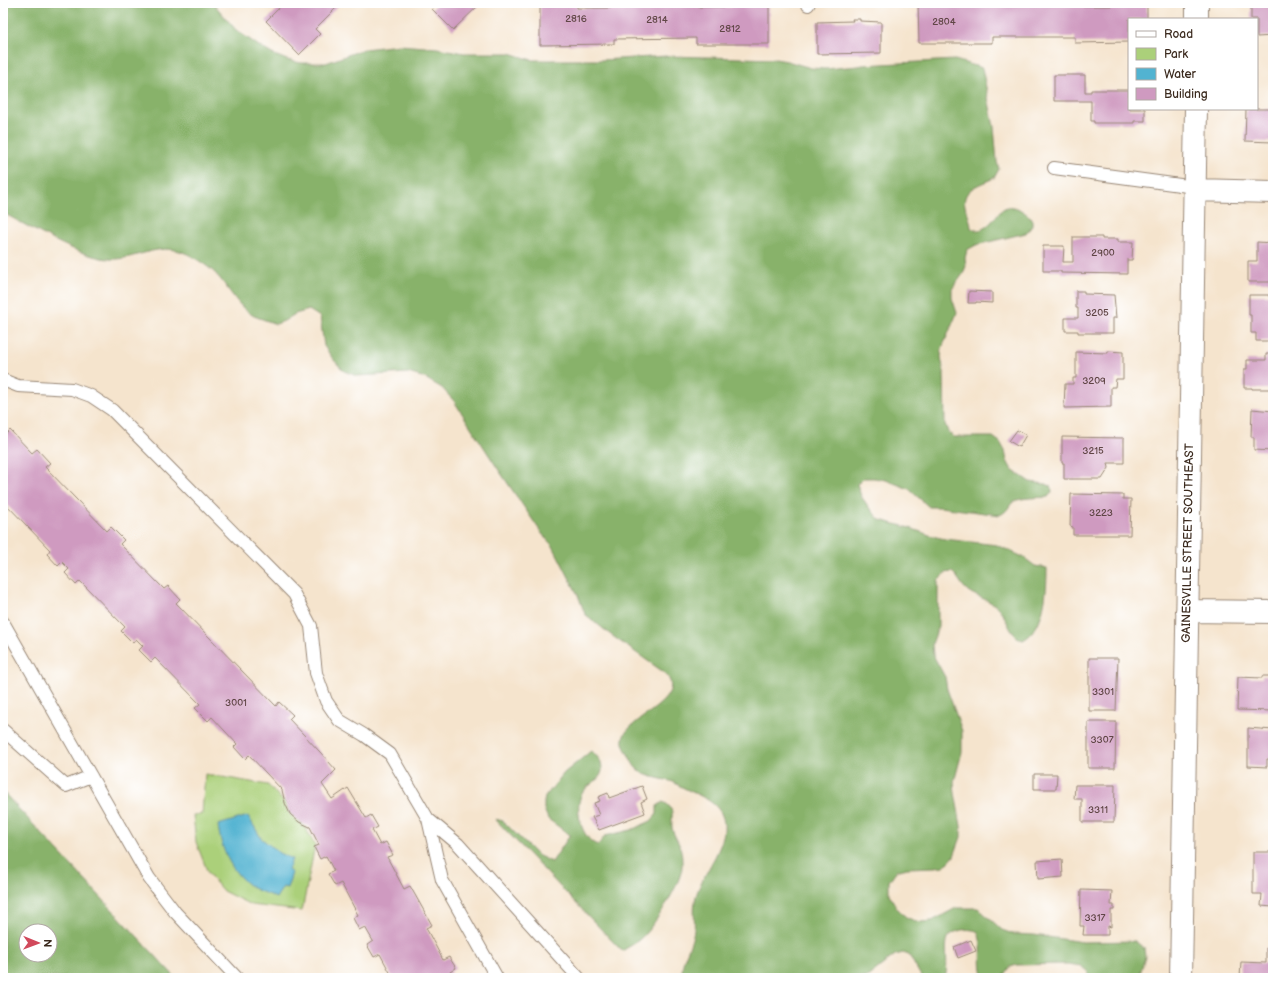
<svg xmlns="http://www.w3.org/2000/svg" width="1276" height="981" font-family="'Balsamiq Sans',sans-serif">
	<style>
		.green { fill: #abd07a; stroke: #737d4c }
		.forest { fill: #88b26a; stroke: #626e44; fill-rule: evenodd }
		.water { fill: #52b3d1; stroke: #466e78 }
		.building { fill: #cf9ac0 }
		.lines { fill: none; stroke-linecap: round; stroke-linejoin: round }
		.lane-casing { stroke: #988776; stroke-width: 14 }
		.street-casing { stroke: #988776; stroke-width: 24 }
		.lane { stroke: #fff; stroke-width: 12 }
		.street { stroke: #fff; stroke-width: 22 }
		.labels { text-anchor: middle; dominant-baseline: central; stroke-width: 3; stroke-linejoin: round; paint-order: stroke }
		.number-label { font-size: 10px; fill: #604646 }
		.street-label { font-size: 12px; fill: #3b2a1e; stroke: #fff }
	</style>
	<rect width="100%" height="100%" fill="#fff"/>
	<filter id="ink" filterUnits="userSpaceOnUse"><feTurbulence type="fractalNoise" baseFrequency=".025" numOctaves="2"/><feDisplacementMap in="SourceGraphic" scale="8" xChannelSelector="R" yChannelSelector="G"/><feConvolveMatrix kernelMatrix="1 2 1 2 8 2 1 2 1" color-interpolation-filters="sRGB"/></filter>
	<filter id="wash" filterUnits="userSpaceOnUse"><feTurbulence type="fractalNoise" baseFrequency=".012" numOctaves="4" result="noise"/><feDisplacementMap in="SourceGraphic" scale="16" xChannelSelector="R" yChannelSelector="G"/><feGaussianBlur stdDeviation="0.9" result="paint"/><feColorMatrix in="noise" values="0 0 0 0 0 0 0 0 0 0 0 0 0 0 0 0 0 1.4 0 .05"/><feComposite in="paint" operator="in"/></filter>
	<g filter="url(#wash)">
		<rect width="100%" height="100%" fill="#f5e4cd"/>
		<path class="green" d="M205,774L268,785L291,809L306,829L315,845L302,911L251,905L223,891L208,873L196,842L193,815L202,814Z"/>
		<path class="forest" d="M3,3H213L236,30L259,46L272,54L287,60L301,63H326L364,49L400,45L437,48L464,53H510L532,60H601L667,56L707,57L775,59L787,61L811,68L825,69L858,66L863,65L955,60L982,68L994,127L997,162L999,169L994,178C982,184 961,188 965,206C967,214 971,220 971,228L975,230C978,230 982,230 984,228C995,223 999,204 1013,207C1020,208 1026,214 1032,218V226L1026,233L976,245L967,250L965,258L966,266L963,274L952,289V298L957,313L942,348L941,357L944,372L945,424L948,432L954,437H993L1000,442L1005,451L1007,461L1012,470L1030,482L1045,484L1051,486L1052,492L1048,497C1039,498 1020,497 1013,502C1008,507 1008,511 1000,515L940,507H929L909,489L886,480L874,478H863L857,484L861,496L870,509L880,520L910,528L932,536L945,539L997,545L1023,557L1035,566L1047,568C1047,590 1045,629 1023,640C1010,636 1008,620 1000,610C992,600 978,598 968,591C961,586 959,577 952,572L945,573L938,581V627L932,644L933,655L945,677L947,689L962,731V752L954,782L955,793L961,826V837L954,856L949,862L943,866L935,867L907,868L896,871L889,881V894L896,907L906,917L915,921L922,922L932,921L956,908H978L1002,930L1013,934L1034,935L1083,942L1135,941L1144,948L1145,957L1139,977L1137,978H1088V972L1081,966L1068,964L1017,965L1010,967L1003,978H984C978,963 985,945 977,931C970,929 965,929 958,931C955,932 950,934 948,938C944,946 949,966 945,978H922L909,955L903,953L895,955L866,978H683C679,962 690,950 693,935C696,924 693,912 695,901C699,874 735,841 721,813C713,799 697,795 684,788C679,786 675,782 670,781C659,778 645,777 637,769C633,765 631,760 629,756C626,750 622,745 623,739C626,719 684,702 668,677C667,675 664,673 662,671L611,635L585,614L578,595L553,546L543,535L498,469L454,401L442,388L425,378L408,373L357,376L344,371L333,359L324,346L320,317L309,310L295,314L284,321L276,324C269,321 261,319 254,316C237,307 228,286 215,273C209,267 193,256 185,253C158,241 136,261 108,259C77,256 32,228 3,213Z
			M591,751C597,755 603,763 602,771C600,781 588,784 583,792C573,806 581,840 598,845L605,836L631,830L651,821L657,814V806L663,802C676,808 671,816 672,828C674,837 680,843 681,851C682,855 682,861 682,866C682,883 653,928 640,939C635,944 628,947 622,951L495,819L503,821L537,855L552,862L570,835L548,819L544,809V802L545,797L564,773Z
			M3,792L176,978H3ZM26,931H50V955H26Z"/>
		<path class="water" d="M248,816L261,838L279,853L292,859L288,870L292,873L287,888L283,887L276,898C269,894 260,892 253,888C232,874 221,850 218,825Z"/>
		<g id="blocks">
			<path class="building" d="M284,3H289L291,5L293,3H341L315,29L320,34L299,55L266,21Z
				M438,3H481L453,30L432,9Z
				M540,3H577V8H611L610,3H699L698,7H732V3H769V44H696V38L614,39V44L540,45Z
				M918,3H955V6H990V3H1077V6H1111V3H1147V19H1129V42L1075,43V37H992V43H919Z
				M1251,3H1273V36L1257,37V19H1251Z
				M852,19H860V21L881,22V53L817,54V22L853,21Z
				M1054,75H1085V92H1091V90H1129V109H1145V121H1134V123H1094V121H1091V101H1054Z
				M1246,109H1273V142L1245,141Z
				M1073,237H1102V239H1118V242H1133L1132,260H1127V274L1061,273V271H1043V246H1064L1063,262H1073Z
				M1257,242L1273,243V282H1248V261H1257Z
				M969,291L992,292V303L976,302V303H968Z
				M1076,291H1084V294L1114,295L1116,318H1113V333H1078V331H1065V318H1078V308H1076Z
				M1249,295H1269V297H1273V341H1256V333H1251V315H1249Z
				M1108,351L1123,352V379H1116L1115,387H1111V407L1064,408L1065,384H1073V378H1076V352L1108,353Z
				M1266,354H1273V389H1252V388H1244V369H1247V360H1266Z
				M1252,409L1273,411V451L1254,450V437H1251Z
				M10,430L32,453L37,449L50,463L45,467L107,531L111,527L124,540L120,544L164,589L168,586L180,599L176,603L276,706L279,702L293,715L289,719L320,752L336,770L322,784L332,799L348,788L366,818L371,815L378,827L372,830L380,845L386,842L393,855L387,857L404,889L410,886L432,925L426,928L443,960L449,957L456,968L450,972L453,978H393L380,954L374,957L367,945L373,941L365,927L359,930L353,918L358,915L341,883L335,886L328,874L334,871L326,856L320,859L314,847L319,845L310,827L299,822L290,814L285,803L282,790L249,755L245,759L234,747L237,744L212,717L208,721L195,708L200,704L155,658L151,662L139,650L143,646L136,639L133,643L121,631L125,627L80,581L76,585L65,573L69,569L62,562L58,566L47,554L50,550L6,504L3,506V437Z
				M1017,430L1026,435L1019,447L1009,441Z
				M1062,437L1124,438V463H1108L1109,468L1102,479H1064V463H1062Z
				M1071,494L1123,495V499H1131L1130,535H1073V527L1070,526Z
				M1089,658H1118L1116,711H1089Z
				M1262,676H1273V711L1237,710L1238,677L1262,678Z
				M1088,722H1116L1115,768H1088Z
				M1248,728L1273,730V759H1267V767L1248,766Z
				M1034,774H1057L1056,789H1034Z
				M1075,785H1115L1114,822H1082V799H1074Z
				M642,786L647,799L641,802L645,813L599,830L592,817L599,815L594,803L600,801L598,797L608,793L609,798Z
				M1253,852H1273V907L1261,906L1262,894H1253Z
				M1062,859L1063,877L1038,879L1037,861Z
				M1081,890L1112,891L1111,905H1114V910H1111V927L1108,926V935H1083L1084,926H1080Z
				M971,940L976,951L958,958L954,947Z
				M1266,948L1273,949V978H1240L1241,962L1266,963Z"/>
		</g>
	</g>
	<g filter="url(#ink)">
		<use href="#blocks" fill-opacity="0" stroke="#988776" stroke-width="1"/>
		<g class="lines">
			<defs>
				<path id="lane" d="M808,5L809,3
					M1054,168L1195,187
					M3,380L18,386L72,389L91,396L112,410L294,594L311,626L316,673L326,701L339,720L364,735L390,754L428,819L458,844L579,978
					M3,622L149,878L175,912L237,978
					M3,730L66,786L91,776
					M428,819L442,880L497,978"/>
				<path id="street" d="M1197,19V3
					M1195,190L1273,192
					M1187,611L1273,612
					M1181,978L1196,109"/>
			</defs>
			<use href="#lane" class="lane-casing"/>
			<use href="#street" class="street-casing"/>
			<use href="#lane" class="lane"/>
			<use href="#street" class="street"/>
		</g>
	</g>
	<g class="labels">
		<g class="number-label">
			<text x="576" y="19">2816</text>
			<text x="657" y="20">2814</text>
			<text x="944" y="22">2804</text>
			<text x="730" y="29">2812</text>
			<text x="1103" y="253">2900</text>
			<text x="1097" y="313">3205</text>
			<text x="1094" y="381">3209</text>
			<text x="1093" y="451">3215</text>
			<text x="1101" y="513">3223</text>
			<text x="1103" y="692">3301</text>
			<text x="236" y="703">3001</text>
			<text x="1102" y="740">3307</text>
			<text x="1098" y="810">3311</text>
			<text x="1095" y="918">3317</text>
		</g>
		<g class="street-label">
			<text transform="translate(1188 543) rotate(-89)">GAINESVILLE STREET SOUTHEAST</text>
		</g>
	</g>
	<rect width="1276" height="981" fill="none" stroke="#fff" stroke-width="16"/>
	<rect x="1128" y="18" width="130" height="92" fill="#ffffff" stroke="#b1aaa5"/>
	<rect x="1136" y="31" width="20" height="6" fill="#ffffff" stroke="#b1aaa5"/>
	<text x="1164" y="38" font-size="12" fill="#3b2a1e">Road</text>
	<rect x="1136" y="48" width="20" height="12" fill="#abd07a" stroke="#b1aaa5"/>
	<text x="1164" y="58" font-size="12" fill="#3b2a1e">Park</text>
	<rect x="1136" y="68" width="20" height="12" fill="#52b3d1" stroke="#b1aaa5"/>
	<text x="1164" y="78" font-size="12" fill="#3b2a1e">Water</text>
	<rect x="1136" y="88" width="20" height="12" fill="#cf9ac0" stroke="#b1aaa5"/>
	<text x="1164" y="98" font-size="12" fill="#3b2a1e">Building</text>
	<g transform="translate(38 943) rotate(91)"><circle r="19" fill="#ffffff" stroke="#b1aaa5"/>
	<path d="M0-3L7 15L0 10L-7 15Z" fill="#d1495b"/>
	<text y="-6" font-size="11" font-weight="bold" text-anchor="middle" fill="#3b2a1e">N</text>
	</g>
</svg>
